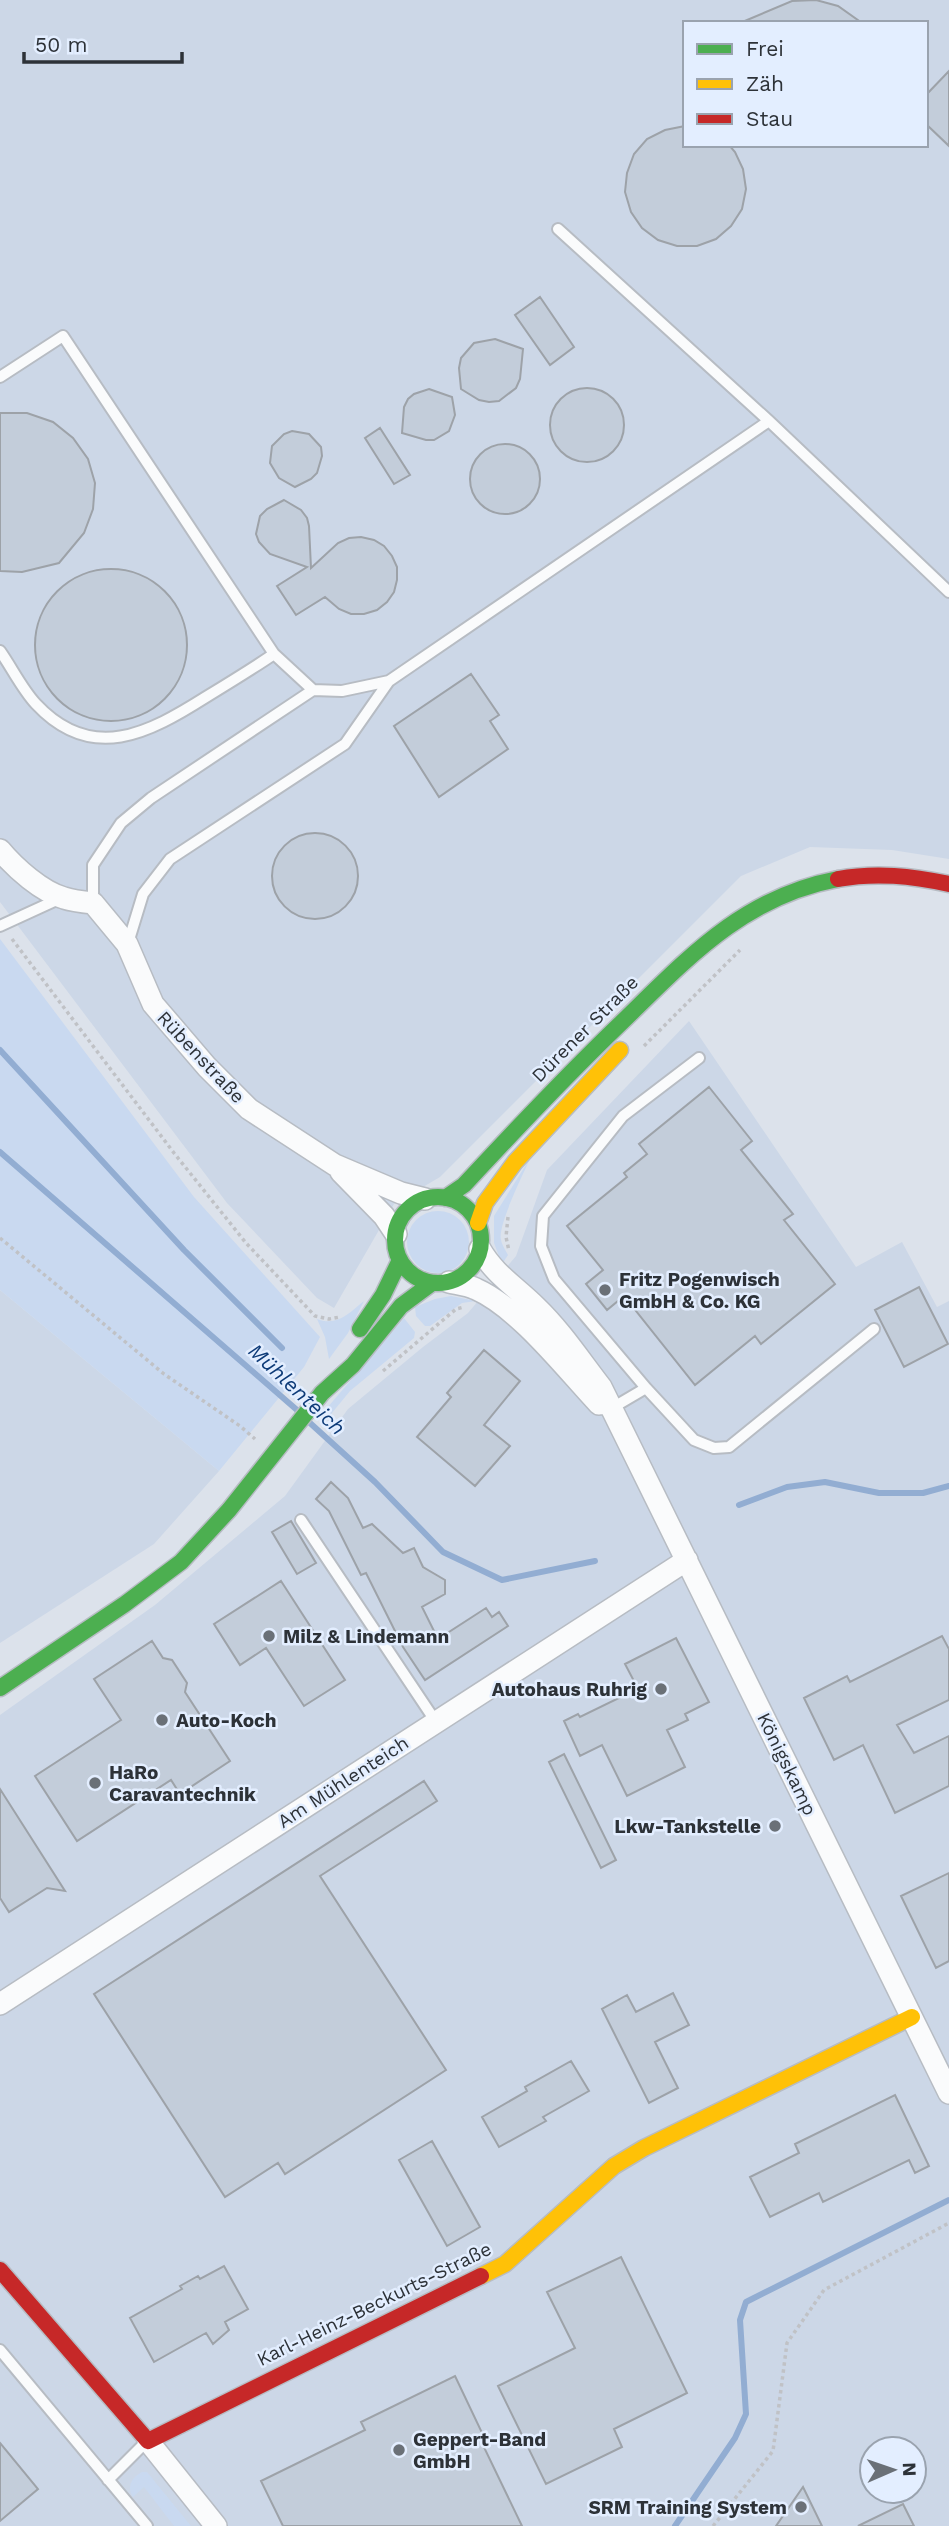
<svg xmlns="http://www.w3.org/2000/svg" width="949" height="2526" font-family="'Work Sans',sans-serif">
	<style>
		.built { fill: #ccd7e7; fill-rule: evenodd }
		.green { fill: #c9d9f0 }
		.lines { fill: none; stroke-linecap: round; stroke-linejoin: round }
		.stream { stroke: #92add2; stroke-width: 6 }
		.building { fill: #c3cdda; stroke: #9da2a8; stroke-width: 2 }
		.lane-casing { stroke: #b7bcc3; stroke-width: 14 }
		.street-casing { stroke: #b7bcc3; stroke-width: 24 }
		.fast-casing { stroke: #b7bcc3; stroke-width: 19 }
		.slow-casing { stroke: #b7bcc3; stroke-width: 19 }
		.jam-casing { stroke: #b7bcc3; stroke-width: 19 }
		.path { stroke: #c0c2c6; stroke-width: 3.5; stroke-dasharray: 3.5 3.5; stroke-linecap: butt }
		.lane { stroke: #fafbfc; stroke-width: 10 }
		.street { stroke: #fafbfc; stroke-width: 21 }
		.fast { stroke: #4caf50; stroke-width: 16 }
		.slow { stroke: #ffc107; stroke-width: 16 }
		.jam { stroke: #c62828; stroke-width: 16 }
		.poi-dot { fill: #6a7077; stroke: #e3eeff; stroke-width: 2.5 }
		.labels { text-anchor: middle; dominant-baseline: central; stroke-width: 5; stroke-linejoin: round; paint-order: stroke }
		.street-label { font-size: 19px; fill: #2d3238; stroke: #e3eeff }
		.poi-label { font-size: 19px; font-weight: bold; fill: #2d3238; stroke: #e3eeff; text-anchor: start }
		.water-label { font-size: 21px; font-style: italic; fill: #0e3b78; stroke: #e3eeff }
	</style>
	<rect width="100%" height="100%" fill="#dce2eb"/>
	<path class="built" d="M0,0H949V859L892,850L810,847L741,876L440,1177L394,1204L334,1308L317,1298L227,1203L0,902ZM685,23H926V145H685Z
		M689,1021L856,1267L902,1242L937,1307L949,1301V2526H0V1715L155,1605L285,1496L348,1409L423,1347L468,1313L516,1256L547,1170ZM872,2449H914V2491H872Z
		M0,1290L219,1471L154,1544L0,1643Z"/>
	<path class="green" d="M0,939L194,1197L320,1337L304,1367L219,1471L0,1290Z
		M532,1155C525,1170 497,1226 501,1240C502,1245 506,1251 508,1255L502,1264L494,1243V1216Z
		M407 1242a31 31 0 1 1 62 0a31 31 0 1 1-62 0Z
		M451,1296L476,1301L462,1303L430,1326H425L416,1316L415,1307L435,1299Z
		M364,1301L348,1333L329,1359L325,1337L317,1319C337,1327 349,1313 364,1301Z
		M404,1318L415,1332L414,1338L350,1391L327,1419L321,1415Z
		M142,2472H147L191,2526H174L144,2487L133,2497C126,2487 132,2477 142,2472Z"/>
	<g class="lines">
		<path class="stream" d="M0,1050L184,1250L282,1348
			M0,1152L297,1410
			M310,1423L375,1482L443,1552L502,1580L595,1561
			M739,1505L787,1487L825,1482L879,1493H923L949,1486
			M675,2526L735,2438L746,2414L740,2320L746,2302L949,2200"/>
	</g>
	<path class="building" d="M816,0L838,6L862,23H740L792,1Z
		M949,71V146L926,124V95Z
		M685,126V145H729L735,152L743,169L746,189L742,209L731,226L716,239L697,246H677L658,240L642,228L631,212L625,192L627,173L634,154L647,139L665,130Z
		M540,297L574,347L550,365L515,315Z
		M495,339L523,349L520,379L516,388L499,401L489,402L479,400L461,389L459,368L461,358L474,343Z
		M550 425a37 37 0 1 1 74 0a37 37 0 1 1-74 0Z
		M429,389L452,397L455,415L449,431L434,440H426L402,433L404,407L408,399L414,394Z
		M0,413H27L53,422L73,438L88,459L95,483L93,509L84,533L59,563L22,572L0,571Z
		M380,428L410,475L394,484L365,438Z
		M292,431L309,434L321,447L322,456L317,473L311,479L295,487L279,478L270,463L272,446L284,434Z
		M470 479a35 35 0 1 1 70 0a35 35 0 1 1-70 0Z
		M284,500L301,510L307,518L309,526L311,568L338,543L349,538L361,537L374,540L384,546L392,556L397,567V580L394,592L387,602L377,610L364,614H351L339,609L325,597L296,615L277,586L307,567L270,554L259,542L256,534L260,516L267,509Z
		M35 645a76 76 0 1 1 152 0a76 76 0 1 1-152 0Z
		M471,674L499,715L490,721L508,749L439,797L394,726Z
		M272 876a43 43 0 1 1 86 0a43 43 0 1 1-86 0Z
		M709,1087L752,1141L741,1150L793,1214L784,1220L835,1284L761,1344L755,1336L695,1385L624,1296L607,1310L586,1284L603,1270L567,1226L627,1177L624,1173L647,1154L639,1144Z
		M919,1287L948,1344L904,1367L875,1310Z
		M484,1350L520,1381L484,1425L510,1446L475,1486L417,1437L451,1397L447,1393Z
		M331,1482L348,1498L363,1528L372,1524L403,1553L414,1548L423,1567L445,1580V1594L422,1607L438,1639L486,1608L492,1617L499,1612L508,1626L425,1680L403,1647L366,1573L361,1575L329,1511L316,1499Z
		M291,1521L316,1563L297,1574L272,1532Z
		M281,1581L345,1680L304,1706L266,1648L240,1665L214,1624Z
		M942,1636L949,1649V1700L897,1725L914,1753L949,1736V1786L895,1813L863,1745L834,1760L804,1698L847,1676L850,1682Z
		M676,1638L709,1702L685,1714L688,1720L667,1730L685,1767L627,1796L602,1745L580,1756L564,1721L578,1714L580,1717L623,1696L620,1690L635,1683L625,1664Z
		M152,1641L163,1658L172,1660L187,1683L185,1692L230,1761L180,1794L171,1780L77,1841L35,1776L121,1720L94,1679Z
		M564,1754L616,1860L601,1868L549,1762Z
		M424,1781L437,1801L320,1876L446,2070L285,2174L278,2163L225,2197L94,1994Z
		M0,1789L65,1891L47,1888L9,1912L0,1898Z
		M949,1873V1961L936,1968L901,1896Z
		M673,1993L689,2025L655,2042L678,2088L649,2103L602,2009L627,1995L636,2012Z
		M571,2061L589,2091L543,2117L546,2121L499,2147L482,2117L527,2091L525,2087Z
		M895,2095L929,2166L915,2173L909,2160L823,2202L819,2193L770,2217L750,2177L799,2153L795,2144Z
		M432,2141L480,2227L447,2246L399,2160Z
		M621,2257L687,2393L614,2429L622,2447L546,2484L498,2386L575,2348L547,2292Z
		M224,2266L248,2309L225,2322L229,2330L213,2344L206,2333L154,2362L130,2318L182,2289L180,2286L198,2276L200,2279Z
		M455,2376L484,2437L480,2439L522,2526H283L261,2481L365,2430L361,2422Z
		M0,2443L38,2489L0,2521Z
		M803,2487L822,2526H776Z
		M903,2504L914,2526H858Z"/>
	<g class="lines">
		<defs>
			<path id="lane" d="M558,229L769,421L949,592
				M0,377L63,336L274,654L313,690L342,691L389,681L769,421
				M0,651C12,668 22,689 36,704C92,764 149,733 206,697C229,683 252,669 274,654
				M93,903V865L121,823L151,798L313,690
				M0,926L61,898
				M128,943L143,894L170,859L345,744L389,681
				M646,1388L554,1279L541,1246L543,1216L623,1116L699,1058
				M612,1408L646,1388L694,1440L714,1448L729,1447L874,1329
				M301,1520L436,1722
				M0,2350L147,2526
				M108,2480L146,2442"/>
			<path id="street" d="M0,850C15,868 42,892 64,898C73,901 83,902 93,903L127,944L153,1004L207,1067L249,1109L335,1165L401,1193L425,1199
				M341,1172L384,1216L396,1234
				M480,1249C494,1274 516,1287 536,1307C561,1331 580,1360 601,1387L949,2093
				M449,1282C458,1284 468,1285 476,1289C519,1308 566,1369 599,1404
				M0,2004L687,1560
				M148,2441L216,2526"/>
			<path id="fast" d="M395 1240a43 43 0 1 1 86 0a43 43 0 1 1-86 0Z
				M445,1198L464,1185C515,1130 566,1076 620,1024C686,960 742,897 838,879
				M360,1329L383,1295L400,1260
				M0,1688L125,1604L181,1562L229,1510L322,1393L353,1365L401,1306L432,1283"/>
			<path id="slow" d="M478,1223L485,1203L515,1162L620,1050
				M481,2276L505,2264L614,2166L644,2148L912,2017"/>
			<path id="jam" d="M838,879C876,872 912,876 949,884
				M0,2270L148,2441L481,2276"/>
		</defs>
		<use href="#lane" class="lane-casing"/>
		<use href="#street" class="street-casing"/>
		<use href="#fast" class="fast-casing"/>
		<use href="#slow" class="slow-casing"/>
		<use href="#jam" class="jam-casing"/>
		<path class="path" d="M12,939L174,1153L246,1243L315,1316L329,1319L340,1317
			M644,1046L740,950
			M508,1217L506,1237L509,1251
			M0,1238L164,1374L240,1426L255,1439
			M383,1371L456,1309L464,1307
			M713,2526L773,2451L787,2343L824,2290L949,2223"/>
		<use href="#lane" class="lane"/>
		<use href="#street" class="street"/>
		<use href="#fast" class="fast"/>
		<use href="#slow" class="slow"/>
		<use href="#jam" class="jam"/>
	</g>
	<g class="poi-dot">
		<circle cx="605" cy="1290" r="7"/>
		<circle cx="269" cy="1636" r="7"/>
		<circle cx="661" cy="1689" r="7"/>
		<circle cx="162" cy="1720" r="7"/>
		<circle cx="95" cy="1783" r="7"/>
		<circle cx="775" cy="1826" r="7"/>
		<circle cx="399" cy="2450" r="7"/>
		<circle cx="801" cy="2507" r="7"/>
	</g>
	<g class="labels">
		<g class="street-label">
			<text transform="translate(585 1029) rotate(-45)">Dürener Straße</text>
			<text transform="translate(201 1057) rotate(47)">Rübenstraße</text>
			<text transform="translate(787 1764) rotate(64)">Königskamp</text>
			<text transform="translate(343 1782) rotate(-33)">Am Mühlenteich</text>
			<text transform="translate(374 2304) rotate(-26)">Karl-Heinz-Beckurts-Straße</text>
		</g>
		<g class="poi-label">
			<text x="619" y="1279">Fritz Pogenwisch<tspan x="619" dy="22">GmbH &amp; Co. KG</tspan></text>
			<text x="283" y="1636">Milz &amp; Lindemann</text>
			<text x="647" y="1689" text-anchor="end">Autohaus Ruhrig</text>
			<text x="176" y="1720">Auto-Koch</text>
			<text x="109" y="1772">HaRo<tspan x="109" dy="22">Caravantechnik</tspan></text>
			<text x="761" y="1826" text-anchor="end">Lkw-Tankstelle</text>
			<text x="413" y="2439">Geppert-Band<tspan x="413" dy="22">GmbH</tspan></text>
			<text x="787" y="2507" text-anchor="end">SRM Training System</text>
		</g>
		<g class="water-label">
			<text transform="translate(297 1389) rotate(43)">Mühlenteich</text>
		</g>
	</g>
	<rect x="683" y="21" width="245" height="126" fill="#e3eeff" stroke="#9aa3af" stroke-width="2"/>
	<rect x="697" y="44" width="35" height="10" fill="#4caf50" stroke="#9aa3af" stroke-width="2"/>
	<text x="746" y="56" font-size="21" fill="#2d3238">Frei</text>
	<rect x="697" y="79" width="35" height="10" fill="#ffc107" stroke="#9aa3af" stroke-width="2"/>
	<text x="746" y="91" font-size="21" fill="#2d3238">Zäh</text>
	<rect x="697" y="114" width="35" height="10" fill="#c62828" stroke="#9aa3af" stroke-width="2"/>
	<text x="746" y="126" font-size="21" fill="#2d3238">Stau</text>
	<g transform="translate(893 2470) rotate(88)"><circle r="33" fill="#e3eeff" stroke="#9aa3af" stroke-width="2"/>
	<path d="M0-5L12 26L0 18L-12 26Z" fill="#6a7077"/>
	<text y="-10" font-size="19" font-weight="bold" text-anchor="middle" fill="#2d3238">N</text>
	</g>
	<path d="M24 52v10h158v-10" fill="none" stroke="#2d3238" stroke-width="3.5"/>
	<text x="35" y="52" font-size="21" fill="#2d3238" stroke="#e3eeff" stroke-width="5" paint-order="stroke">50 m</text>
</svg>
